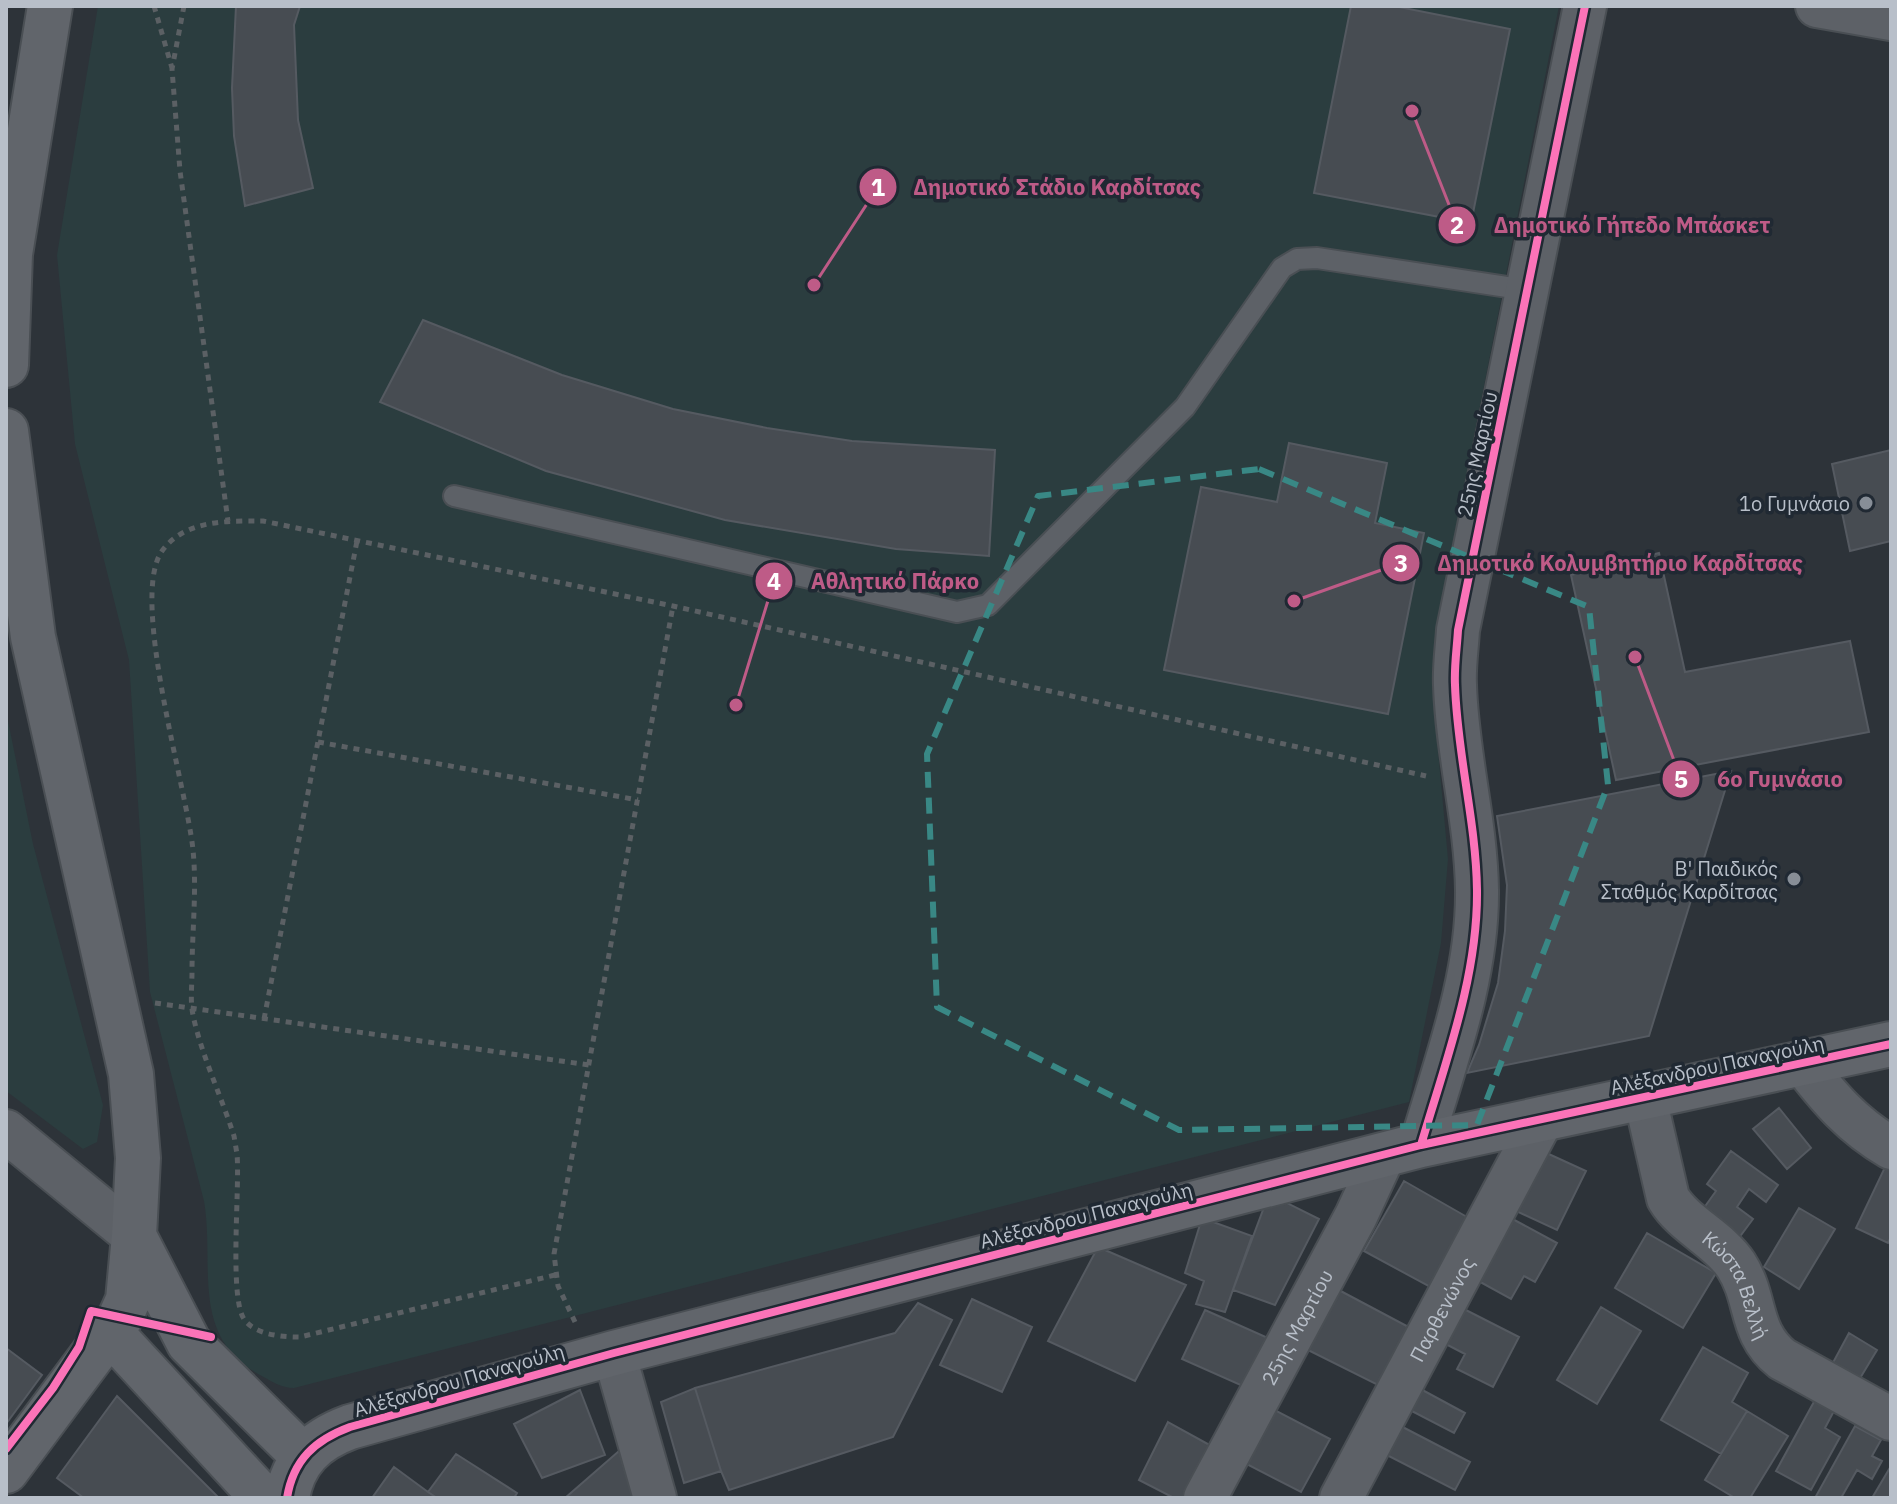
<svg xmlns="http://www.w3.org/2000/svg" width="1897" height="1504" font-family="'IBM Plex Sans',sans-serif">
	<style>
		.green { fill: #2b3d3f; fill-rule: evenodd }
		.building { fill: #474c52; stroke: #555a61; stroke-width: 2 }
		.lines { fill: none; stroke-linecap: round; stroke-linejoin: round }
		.lane-casing { stroke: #4a4f54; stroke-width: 24 }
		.street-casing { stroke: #4a4f54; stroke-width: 46 }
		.secondary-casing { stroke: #4a4f54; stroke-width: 48 }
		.path { stroke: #5b6064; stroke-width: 5; stroke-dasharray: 6 6; stroke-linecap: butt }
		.lane { stroke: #5d6167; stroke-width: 20 }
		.street { stroke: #5d6167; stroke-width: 42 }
		.secondary { stroke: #61656b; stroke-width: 44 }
		.cycleway-casing { stroke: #202933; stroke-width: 13 }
		.cycleway { stroke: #fb73b8; stroke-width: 8 }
		.marked { fill: none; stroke: #398885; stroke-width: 6; stroke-dasharray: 16 10; stroke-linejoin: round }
		.poi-dot { fill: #878e97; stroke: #202933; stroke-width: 3 }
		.labels { text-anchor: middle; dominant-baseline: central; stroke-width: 7; stroke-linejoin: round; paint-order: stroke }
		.street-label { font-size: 20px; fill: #b8bfc9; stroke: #202933 }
		.poi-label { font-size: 20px; fill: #b8bfc9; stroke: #202933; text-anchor: end }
		.leader { fill: none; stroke: #be5b87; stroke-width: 3 }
		.callout-dot { fill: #be5b87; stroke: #202933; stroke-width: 3 }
		.mark-label { font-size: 24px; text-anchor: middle; font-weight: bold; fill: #fff }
		.callout-label { font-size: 22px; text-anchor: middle; font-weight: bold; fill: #be5b87; stroke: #202933; stroke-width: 7; stroke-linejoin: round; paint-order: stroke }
	</style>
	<rect width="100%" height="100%" fill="#2d3339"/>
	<path class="green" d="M98,6H1351L1315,192L1470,223L1510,29L1394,6H1559L1437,624L1433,696L1448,859L1441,943L1409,1102L294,1388C281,1388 271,1381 260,1375C189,1337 215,1265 204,1201L150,992L129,660L75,444L57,255ZM1289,443L1375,523L1424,533L1388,714L1165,670L1200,487L1277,502Z
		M6,711L33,844L103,1105L97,1142L83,1149L6,1091Z"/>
	<path class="building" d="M236,6H300L294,25L298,120L313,188L245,206L234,136L232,88Z
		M1351,6H1394L1510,29L1471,223L1314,193Z
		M423,320L562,375L673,409L767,428L852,441L995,450L989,556L896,549L725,520L546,471L380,402Z
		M1289,443L1387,463L1375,523L1424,533L1388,714L1164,670L1201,487L1277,502Z
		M1891,450V541L1850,551L1832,464Z
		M1659,553L1685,672L1850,641L1869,732L1616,780L1571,575Z
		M1731,771L1649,1036L1467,1073L1479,1045L1498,983L1505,931L1507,885L1497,816Z
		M1779,1108L1811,1148L1787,1169L1753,1129Z
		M1540,1150L1586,1171L1557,1230L1512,1209Z
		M1731,1151L1778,1185L1766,1202L1749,1189L1737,1207L1753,1219L1738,1239L1701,1212L1716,1191L1707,1184Z
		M1887,1163L1891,1165V1237L1888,1243L1856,1228Z
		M1404,1181L1474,1221L1434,1289L1364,1251Z
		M1269,1194L1319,1219L1275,1305L1233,1290Z
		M1799,1208L1835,1229L1799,1289L1764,1267Z
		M1507,1216L1557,1243L1535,1282L1524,1276L1511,1299L1473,1278Z
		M1202,1218L1252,1236L1225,1312L1196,1304L1204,1281L1185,1273Z
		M1647,1233L1716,1273L1683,1328L1615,1288Z
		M1098,1247L1186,1285L1135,1381L1048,1341Z
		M1335,1288L1418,1332L1390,1391L1304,1348Z
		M972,1299L1032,1327L1002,1392L940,1365Z
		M918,1303L952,1320L893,1437L729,1490L721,1471L695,1388L895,1333Z
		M1456,1305L1519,1337L1493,1387L1457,1369L1465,1354L1438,1340Z
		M1601,1307L1641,1331L1597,1404L1557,1380Z
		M1205,1310L1268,1338L1245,1387L1182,1359Z
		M1849,1333L1877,1350L1856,1385L1829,1370Z
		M1703,1347L1748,1373L1732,1402L1747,1411L1721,1454L1661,1420Z
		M6,1348L42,1375L6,1424Z
		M1415,1386L1465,1413L1454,1433L1404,1407Z
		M695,1388L721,1471L684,1483L661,1402Z
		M580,1390L605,1455L542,1478L514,1424Z
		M117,1396L219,1498H84L57,1478Z
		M1815,1400L1834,1411L1825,1428L1840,1437L1811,1490L1776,1471Z
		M1265,1405L1330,1439L1301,1492L1237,1459Z
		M1747,1411L1788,1436L1750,1498H1735L1705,1480Z
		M1168,1422L1215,1448L1187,1498H1174L1139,1480Z
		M1393,1422L1470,1462L1455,1490L1379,1451Z
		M1855,1426L1881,1440L1872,1456L1882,1461L1872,1479L1857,1470L1841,1498H1815Z
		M619,1451L633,1498H565Z
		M456,1454L517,1493L514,1498H437L428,1492Z
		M1891,1466V1498H1872Z
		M394,1467L428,1492L437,1498H372Z"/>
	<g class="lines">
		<defs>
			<path id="lane" d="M454,496L957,612L988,605L1185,407L1282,268L1297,259L1317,258L1527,290"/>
			<g id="street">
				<path d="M1817,6L1891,19"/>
				<path d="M1803,1064C1830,1099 1852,1125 1891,1148"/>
				<path id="s1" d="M1645,1098L1668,1198C1684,1225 1718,1238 1736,1265C1758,1299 1748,1332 1782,1359L1891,1419"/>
				<path d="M6,1131L134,1236"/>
				<path d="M1421,1145C1445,1063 1478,977 1477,890C1476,821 1457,754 1455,685C1454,667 1457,648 1458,630L1585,6"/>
				<path d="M614,1353L655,1498"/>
				<path id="s2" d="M1205,1498L1356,1216L1384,1155"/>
				<path id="s3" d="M1341,1498L1543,1118"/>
			</g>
			<path id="secondary" d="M6,365L10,254L50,6
				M6,431L33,637L131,1074L138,1158L134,1236L128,1300L120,1318L6,1471
				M134,1236L189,1343L303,1456
				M109,1331L263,1498
				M287,1498C293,1460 315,1440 350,1427L614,1353L1421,1145L1891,1044"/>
		</defs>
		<use href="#lane" class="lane-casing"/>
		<use href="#street" class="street-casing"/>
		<use href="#secondary" class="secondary-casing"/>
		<path class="path" d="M154,6L172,68
			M184,6L172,69L180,171L228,521
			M318,742L638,800
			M155,1003L589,1065
			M264,1019L357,541
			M555,1275L300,1337C282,1337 255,1335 244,1319C229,1297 240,1188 237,1154L234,1136C222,1098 201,1054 193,1015C190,1001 192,986 192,972C192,932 197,890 193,850C187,789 129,598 162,551C185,519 229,521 263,521L673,606L1426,776
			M575,1322L558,1286L554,1254L673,606"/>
		<use href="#lane" class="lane"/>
		<use href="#street" class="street"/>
		<use href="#secondary" class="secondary"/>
		<defs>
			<path id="cycleway" d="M1421,1145C1445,1063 1478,977 1477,890C1476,821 1457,754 1455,685C1454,667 1457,648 1458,630L1585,6
				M6,1449L53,1388L79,1347L91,1311L211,1337
				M287,1498C293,1460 315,1440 350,1427L614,1353L1421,1145L1891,1044"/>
		</defs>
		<use href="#cycleway" class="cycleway-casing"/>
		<use href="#cycleway" class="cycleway"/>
	</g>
	<path class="marked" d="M1259,469L1589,607L1608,785L1477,1125L1179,1130L937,1007L927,754L1038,496Z"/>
	<g class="poi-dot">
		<circle cx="1866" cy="503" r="8"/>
		<circle cx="1794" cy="879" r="8"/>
	</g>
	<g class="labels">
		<g class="street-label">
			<text transform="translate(1477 454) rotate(-78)">25ης Μαρτίου</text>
			<text transform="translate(1717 1065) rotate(-12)">Αλέξανδρου Παναγούλη</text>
			<text transform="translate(1086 1215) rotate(-14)">Αλέξανδρου Παναγούλη</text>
			<text stroke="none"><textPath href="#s1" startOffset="216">Κώστα Βελλή</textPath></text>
			<text stroke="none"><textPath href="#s3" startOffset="214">Παρθενώνος</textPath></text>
			<text stroke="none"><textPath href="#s2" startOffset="194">25ης Μαρτίου</textPath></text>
			<text transform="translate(459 1380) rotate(-16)">Αλέξανδρου Παναγούλη</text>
		</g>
		<g class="poi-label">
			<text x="1850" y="503">1ο Γυμνάσιο</text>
			<text x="1778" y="868">Β' Παιδικός<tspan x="1778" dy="23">Σταθμός Καρδίτσας</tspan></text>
		</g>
	</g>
	<path class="leader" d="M814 285L878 187M1412 111L1457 225M1294 601L1401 563M736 705L774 581M1635 657L1681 779"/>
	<g class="callout-dot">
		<circle cx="814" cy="285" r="8"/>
		<circle cx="1412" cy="111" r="8"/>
		<circle cx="1294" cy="601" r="8"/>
		<circle cx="736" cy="705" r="8"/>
		<circle cx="1635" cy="657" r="8"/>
		<circle cx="878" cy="187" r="20"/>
		<circle cx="1457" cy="225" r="20"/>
		<circle cx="1401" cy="563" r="20"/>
		<circle cx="774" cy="581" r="20"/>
		<circle cx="1681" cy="779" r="20"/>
	</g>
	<g class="mark-label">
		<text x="878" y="196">1</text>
		<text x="1457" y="234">2</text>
		<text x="1401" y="572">3</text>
		<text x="774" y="590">4</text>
		<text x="1681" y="788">5</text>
	</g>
	<g class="callout-label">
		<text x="1057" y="195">Δημοτικό Στάδιο Καρδίτσας</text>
		<text x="1632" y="233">Δημοτικό Γήπεδο Μπάσκετ</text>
		<text x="1620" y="571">Δημοτικό Κολυμβητήριο Καρδίτσας</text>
		<text x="895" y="589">Αθλητικό Πάρκο</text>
		<text x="1780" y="787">6ο Γυμνάσιο</text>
	</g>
	<rect width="1897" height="1504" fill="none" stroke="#b8bfc9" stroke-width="16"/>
</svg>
